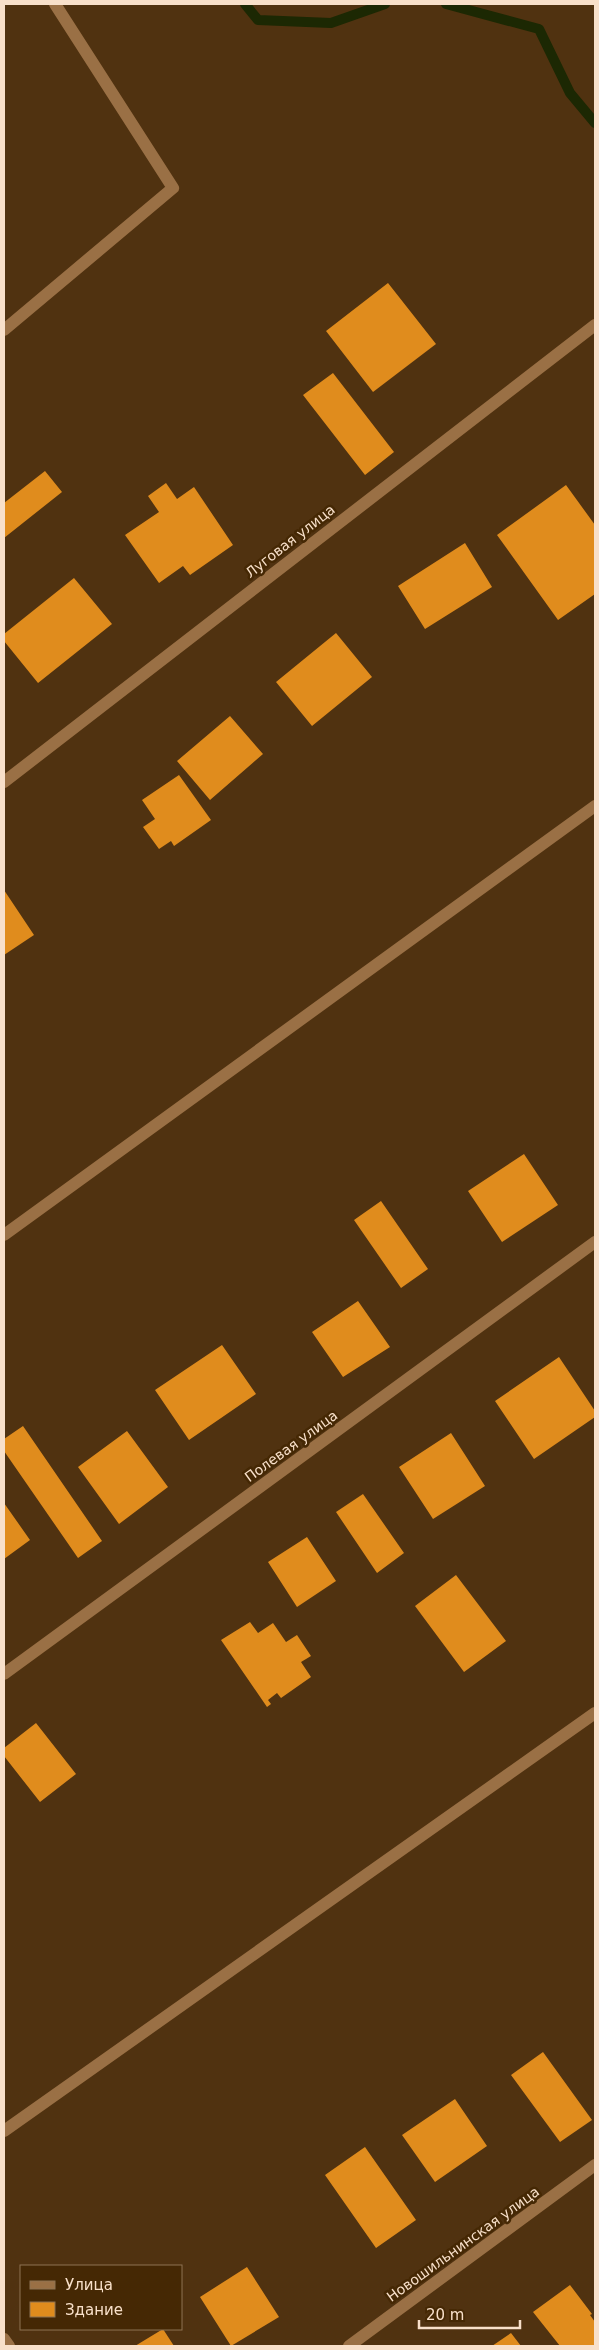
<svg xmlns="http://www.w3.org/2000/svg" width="599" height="2350" font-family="'DejaVu Sans',sans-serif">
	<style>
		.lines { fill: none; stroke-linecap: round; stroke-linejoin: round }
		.stream { stroke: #1c2803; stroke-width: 10 }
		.building { fill: #e08c1d }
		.service { stroke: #9a7045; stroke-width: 12 }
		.minor { stroke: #9a7045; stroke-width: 12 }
		.tertiary { stroke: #9a7045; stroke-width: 12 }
		.labels { text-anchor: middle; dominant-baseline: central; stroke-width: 5; stroke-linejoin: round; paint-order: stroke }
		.street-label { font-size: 14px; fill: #f8e0ca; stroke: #452804 }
	</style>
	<rect width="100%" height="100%" fill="#503210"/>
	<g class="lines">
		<path class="stream" d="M245,4L258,20L331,23L385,4
			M446,4L539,29L570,93L595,123"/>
	</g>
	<path class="building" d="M388,283L436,344L373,392L326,331Z
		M333,373L394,452L365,475L303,395Z
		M45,471L62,492L4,538V503Z
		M166,483L177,499L194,487L233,545L190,575L183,566L159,583L125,535L159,512L148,496Z
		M566,485L595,525V594L558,620L497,535Z
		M465,543L492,587L425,629L398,586Z
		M74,578L112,624L38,683L4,641V634Z
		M336,633L372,677L312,726L276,682Z
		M230,716L263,754L210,800L177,761Z
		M179,775L211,820L174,846L171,841L159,849L143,827L155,819L142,800Z
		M4,890L34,935L4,955Z
		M524,1154L558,1205L502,1242L468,1191Z
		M381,1201L428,1269L401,1288L354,1220Z
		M358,1301L390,1347L343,1377L312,1332Z
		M222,1345L256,1394L189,1440L155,1390Z
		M559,1357L595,1411V1417L534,1459L495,1401Z
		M23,1426L102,1541L78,1558L4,1451V1439Z
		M127,1431L168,1487L119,1524L78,1467Z
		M451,1433L485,1486L433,1519L399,1467Z
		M363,1494L404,1553L377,1573L336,1512Z
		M4,1503L30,1540L4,1559Z
		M307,1537L336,1581L297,1607L268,1562Z
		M456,1575L506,1641L464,1672L415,1606Z
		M250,1622L258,1633L273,1623L286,1642L297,1635L311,1656L301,1662L311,1677L281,1698L277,1693L268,1700L271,1704L267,1707L221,1640Z
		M36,1723L76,1774L40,1802L4,1756V1748Z
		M543,2052L592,2120L560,2142L511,2075Z
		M455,2099L487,2146L435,2182L402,2135Z
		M365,2147L416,2220L376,2248L325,2175Z
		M247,2267L279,2317L231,2346L200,2297Z
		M570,2285L592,2314L590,2315L595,2322V2346H560L533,2312Z
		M163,2329L174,2346H135Z
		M511,2333L521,2346H492Z"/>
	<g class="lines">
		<path class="service" d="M4,330L173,188L55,4
			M4,1235L595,806
			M4,2131L595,1713"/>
		<path class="minor" d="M4,782L595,325
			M4,1674L595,1242
			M349,2346L595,2165"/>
		<path class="tertiary" d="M4,2339L9,2346"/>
	</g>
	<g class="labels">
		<g class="street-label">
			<text transform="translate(290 541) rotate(-38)">Луговая улица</text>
			<text transform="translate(291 1446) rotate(-36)">Полевая улица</text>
			<text transform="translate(463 2244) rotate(-36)">Новошильнинская улица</text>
		</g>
	</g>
	<rect width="599" height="2350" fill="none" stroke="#f8e0ca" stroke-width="10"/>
	<rect x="20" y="2265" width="162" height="65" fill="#452804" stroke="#8d7253"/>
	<rect x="30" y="2281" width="25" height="8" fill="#9a7045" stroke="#8d7253"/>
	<text x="65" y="2290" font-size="15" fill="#f8e0ca">Улица</text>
	<rect x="30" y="2302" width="25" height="15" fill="#e08c1d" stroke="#8d7253"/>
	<text x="65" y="2315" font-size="15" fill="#f8e0ca">Здание</text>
	<path d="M419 2320v8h101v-8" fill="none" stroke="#f8e0ca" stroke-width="2.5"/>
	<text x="426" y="2320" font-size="15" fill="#f8e0ca" stroke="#452804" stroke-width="4" paint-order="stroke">20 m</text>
</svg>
